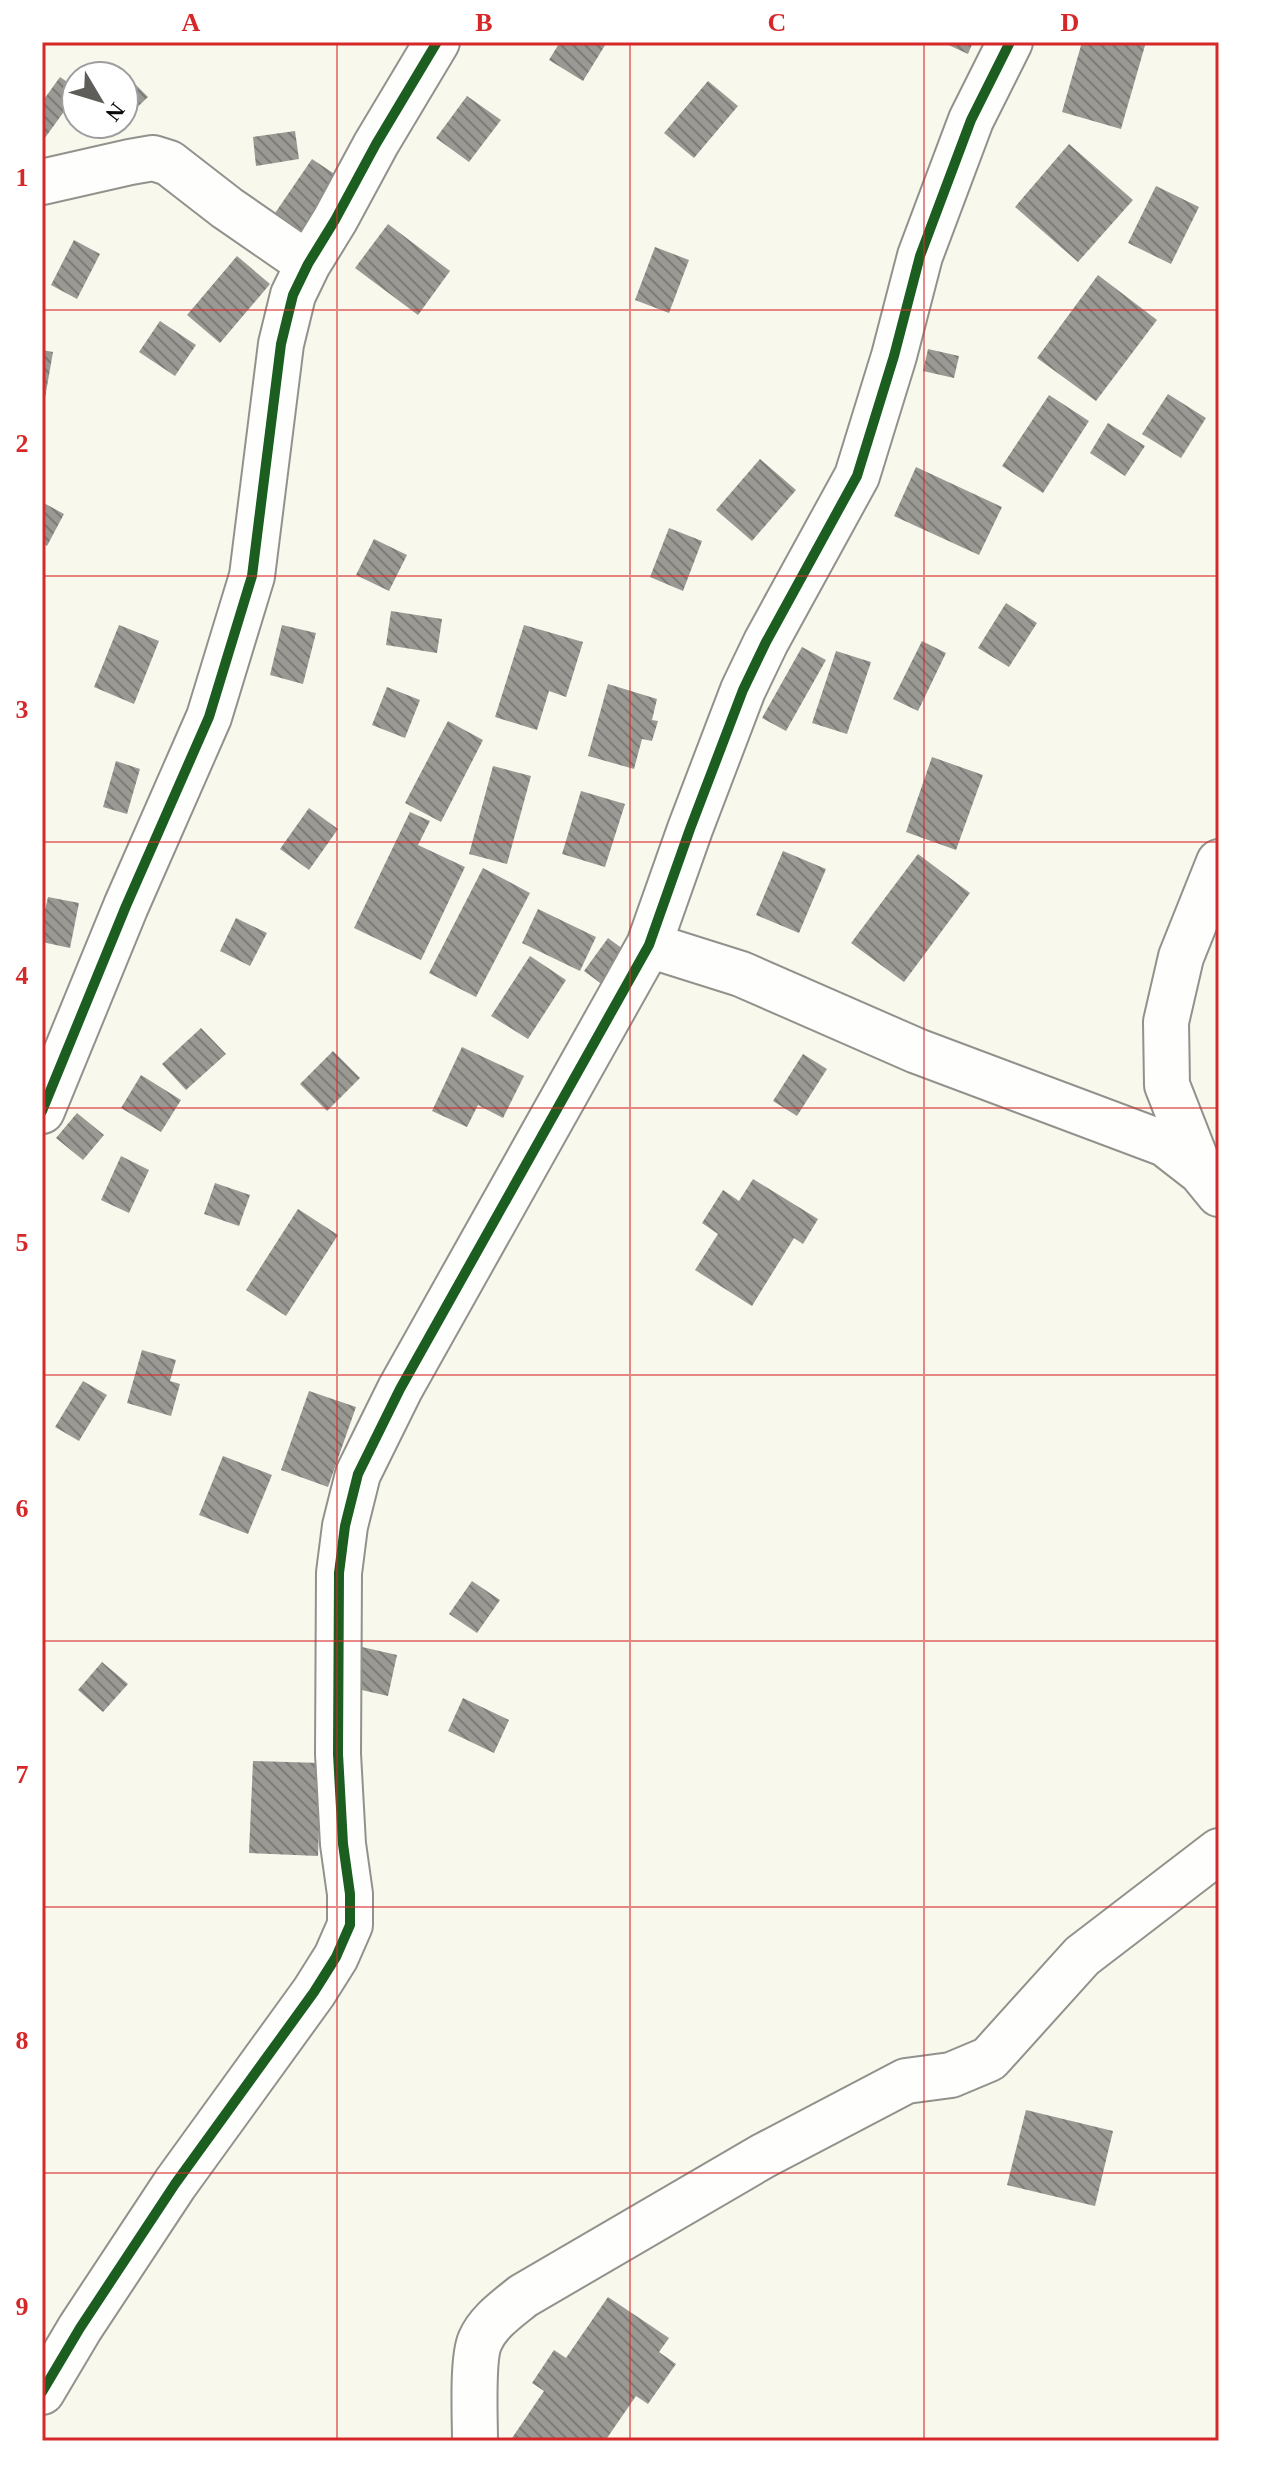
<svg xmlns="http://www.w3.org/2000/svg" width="1261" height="2483" font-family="'Times New Roman',serif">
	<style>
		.building { fill: url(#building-back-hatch) }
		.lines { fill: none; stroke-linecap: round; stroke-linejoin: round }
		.minor-casing { stroke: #92918c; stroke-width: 48 }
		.minor { stroke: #fefefc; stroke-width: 44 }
		.cycleway-casing { stroke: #fff; stroke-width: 15 }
		.cycleway { stroke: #1b5e20; stroke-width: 10 }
		.grid { fill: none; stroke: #d62828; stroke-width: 2; stroke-opacity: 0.55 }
		.neatline { fill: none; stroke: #d62828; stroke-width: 3 }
		.grid-label { font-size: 26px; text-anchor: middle; font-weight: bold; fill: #d62828 }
	</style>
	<defs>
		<pattern id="building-back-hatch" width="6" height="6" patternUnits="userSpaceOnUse" patternTransform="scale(2)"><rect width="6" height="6" fill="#9b9994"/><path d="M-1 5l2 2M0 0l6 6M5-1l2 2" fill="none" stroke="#7d7b77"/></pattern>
	</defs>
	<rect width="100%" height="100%" fill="#f9f8ed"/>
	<path class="building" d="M560,42H607L583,81L549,60Z
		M942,42H973L968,54Z
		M1082,42H1146L1121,129L1062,112Z
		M119,68L148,97L124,120V76H112Z
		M60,77L76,88V95L42,142V102Z
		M708,81L738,106L694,158L664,133Z
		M467,96L501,120L469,162L436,138Z
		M295,131L299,159L256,166L253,137Z
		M1069,144L1133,200L1078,262L1015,207Z
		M312,159L351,185L310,245L271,219Z
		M1156,186L1199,207L1171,264L1128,243Z
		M388,224L450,271L418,315L355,268Z
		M74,240L100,254L77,299L51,285Z
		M655,247L689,260L669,313L635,300Z
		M237,256L270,284L220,343L187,315Z
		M1098,275L1157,320L1096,401L1037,358Z
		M160,321L196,345L175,376L139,352Z
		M928,349L959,356L954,378L923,371Z
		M42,350L53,352L45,398L42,397Z
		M1168,394L1206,418L1181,458L1142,434Z
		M1049,395L1089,421L1043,493L1002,466Z
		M1108,423L1145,446L1125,476L1090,453Z
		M760,459L796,490L752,541L716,510Z
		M916,467L1002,507L979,555L894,516Z
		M42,502L64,514L47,546L42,543Z
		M669,528L702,541L683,591L650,577Z
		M374,539L407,555L389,591L356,575Z
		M1006,603L1037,623L1009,667L978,648Z
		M391,611L442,619L437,653L386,645Z
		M119,625L159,641L134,704L94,687Z
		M282,625L316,633L303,684L270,675Z
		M524,625L583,642L566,697L549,691L537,730L495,717Z
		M922,641L946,653L918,711L893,699Z
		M802,647L826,660L786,731L762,718Z
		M836,651L871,662L847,734L812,723Z
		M608,684L657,699L652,720L658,721L652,741L642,739L634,769L588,756Z
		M387,687L420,700L405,738L372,725Z
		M448,721L483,740L441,822L405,803Z
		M932,757L983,775L956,850L906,832Z
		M116,761L140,769L127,814L103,807Z
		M493,766L531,776L507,864L469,854Z
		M581,791L625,804L605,867L562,854Z
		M309,808L338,829L309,870L280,849Z
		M410,812L430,821L418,845L465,867L421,960L354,928Z
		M783,851L826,869L799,933L756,915Z
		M918,854L970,893L904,982L851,943Z
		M483,868L530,893L476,997L429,973Z
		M48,897L79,903L70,948L42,942V923Z
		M538,909L596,937L580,971L522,943Z
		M236,918L267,933L250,966L220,951Z
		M608,938L631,955L607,988L584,971Z
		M530,956L566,980L528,1039L491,1016Z
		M201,1028L226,1054L186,1090L162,1064Z
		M462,1047L524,1076L503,1118L478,1105L467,1127L432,1111Z
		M333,1051L360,1078L327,1111L300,1084Z
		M803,1054L827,1069L797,1116L773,1101Z
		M141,1075L181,1100L161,1132L121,1108Z
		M77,1113L104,1135L83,1160L56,1138Z
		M121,1156L149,1170L129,1213L101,1200Z
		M753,1179L818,1219L803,1244L794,1238L752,1306L695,1270L718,1234L702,1223L723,1190L739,1201Z
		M215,1183L250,1195L239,1226L204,1214Z
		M298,1209L338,1235L286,1316L246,1290Z
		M142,1350L176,1360L170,1381L180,1384L171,1416L127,1403Z
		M83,1381L107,1395L79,1441L55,1427Z
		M309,1391L356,1407L328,1487L281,1470Z
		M223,1456L272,1475L248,1534L199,1515Z
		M472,1581L500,1600L477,1633L449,1614Z
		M362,1647L397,1655L388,1696L353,1688Z
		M102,1662L128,1684L103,1712L78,1690Z
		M463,1698L509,1720L494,1753L448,1731Z
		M253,1761L321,1763L318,1856L249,1853Z
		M1026,2110L1113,2131L1095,2206L1007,2185Z
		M608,2297L669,2338L659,2352L676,2364L648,2404L636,2396L605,2441H510L544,2391L532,2383L554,2350L566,2358Z"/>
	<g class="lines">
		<defs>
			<path id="minor" d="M42,182L130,162L153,158L169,163L227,208L308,264
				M649,945L741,974L917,1051L1165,1144L1201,1172L1219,1194
				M42,1111L126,906L209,717L252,576L281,344L293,295L308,264L335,220L376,144L437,42
				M1201,1172L1167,1085L1166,1022L1181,957L1219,862
				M42,2392L80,2328L175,2184L314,1992L336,1957L350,1925V1894L343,1844L338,1754L339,1573L345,1526L358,1474L400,1389L649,945L690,829L743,690L766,642L857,476L894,356L920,256L971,120L1010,42
				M475,2441C475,2419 472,2359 480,2341C488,2322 507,2309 523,2296L763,2156L906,2081L951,2075L989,2059L1082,1956L1219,1851"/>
		</defs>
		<use href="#minor" class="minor-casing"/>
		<use href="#minor" class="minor"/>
		<defs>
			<path id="cycleway" d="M42,1111L126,906L209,717L252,576L281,344L293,295L308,264L335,220L376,144L437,42
				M42,2392L80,2328L175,2184L314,1992L336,1957L350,1925V1894L343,1844L338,1754L339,1573L345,1526L358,1474L400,1389L649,945L690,829L743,690L766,642L857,476L894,356L920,256L971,120L1010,42"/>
		</defs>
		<use href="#cycleway" class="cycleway-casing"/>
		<use href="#cycleway" class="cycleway"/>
	</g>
	<path class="grid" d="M337,42V2441M630,42V2441M924,42V2441M42,310H1219M42,576H1219M42,842H1219M42,1108H1219M42,1375H1219M42,1641H1219M42,1907H1219M42,2173H1219"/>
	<rect width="1261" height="2483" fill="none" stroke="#ffffff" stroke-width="88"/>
	<g transform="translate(100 100) rotate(128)"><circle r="38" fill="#ffffff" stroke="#9d9d9d" stroke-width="2"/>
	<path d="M0-6L14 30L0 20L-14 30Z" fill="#5e5d59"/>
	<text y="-12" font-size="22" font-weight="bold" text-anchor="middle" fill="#0a0a0a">N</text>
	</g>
	<rect x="44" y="44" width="1173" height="2395" class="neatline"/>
	<g class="grid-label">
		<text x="191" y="31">A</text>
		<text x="484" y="31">B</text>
		<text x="777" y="31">C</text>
		<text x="1070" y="31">D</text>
		<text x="22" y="186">1</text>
		<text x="22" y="452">2</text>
		<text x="22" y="718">3</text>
		<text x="22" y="984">4</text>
		<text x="22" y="1251">5</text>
		<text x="22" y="1517">6</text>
		<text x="22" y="1783">7</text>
		<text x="22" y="2049">8</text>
		<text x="22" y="2315">9</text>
	</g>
</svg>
